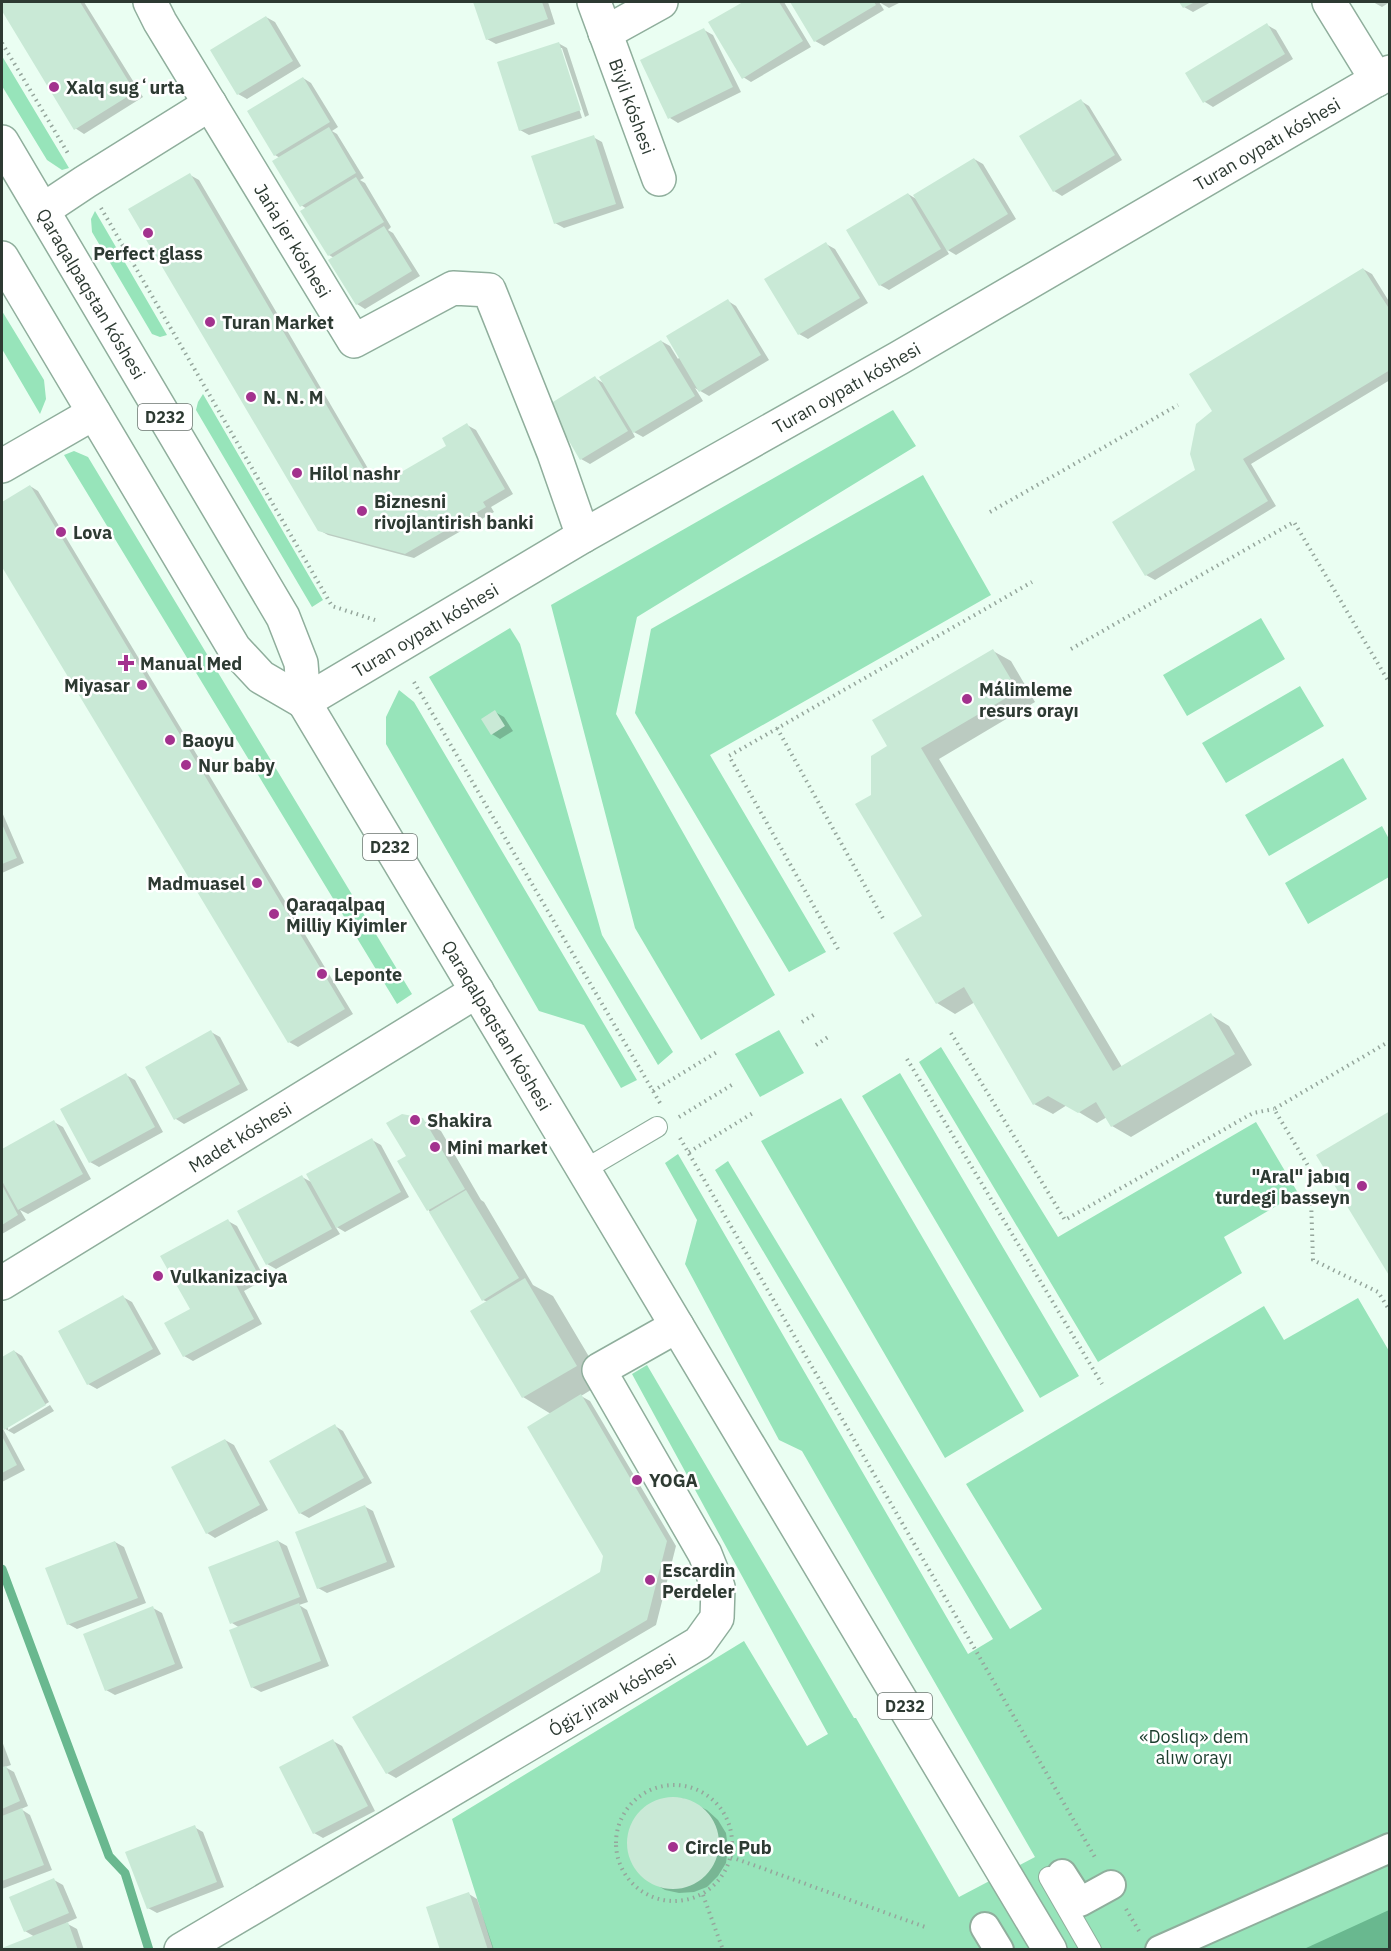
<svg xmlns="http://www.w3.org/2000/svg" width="1391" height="1951" font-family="'IBM Plex Sans',sans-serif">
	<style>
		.green { fill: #97e4ba }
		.water { fill: #69b88f }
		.shadow { fill: #0003 }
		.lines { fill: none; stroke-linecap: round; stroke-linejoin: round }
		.stream { stroke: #69b88f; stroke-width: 9 }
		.building { fill: #c9e9d6 }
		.service-casing { stroke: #8fae9c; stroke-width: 22 }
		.pedestrian-casing { stroke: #8fae9c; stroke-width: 32 }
		.minor-casing { stroke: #8fae9c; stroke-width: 36 }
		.primary-casing { stroke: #8fae9c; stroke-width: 36 }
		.path { stroke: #95a69c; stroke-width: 4; stroke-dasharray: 1.5 4.5; stroke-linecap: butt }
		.service { stroke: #fff; stroke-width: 20 }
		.pedestrian { stroke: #fff; stroke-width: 28 }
		.minor { stroke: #fff; stroke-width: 33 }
		.primary { stroke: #fff; stroke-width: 33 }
		.poi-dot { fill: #a3328e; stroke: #fff; stroke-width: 2 }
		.labels { text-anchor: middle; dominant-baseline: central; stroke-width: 5; stroke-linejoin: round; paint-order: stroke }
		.shield { fill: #fff; stroke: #6c7570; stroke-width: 1.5 }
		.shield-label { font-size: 16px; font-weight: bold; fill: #2d3a32 }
		.poi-label { font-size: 18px; font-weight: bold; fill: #2d3a32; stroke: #fff; text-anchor: start }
		.street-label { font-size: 18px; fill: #2d3a32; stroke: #fff }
		.park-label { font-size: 18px; fill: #1b3e2d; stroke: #fff }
	</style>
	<rect width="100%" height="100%" fill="#eafef2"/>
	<path class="green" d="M2,56L69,168L62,170L47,160L2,86Z
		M95,211L167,335L160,337L152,334L92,232L91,219Z
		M2,311L44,380L46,399L40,414L2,349Z
		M203,394L323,600L312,607L196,410L198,402Z
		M893,410L916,446L637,617L616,714L775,995L701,1040L635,928L551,605Z
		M74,451L88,457L412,994L397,1004L64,455Z
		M923,475L991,595L710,755L826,952L789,972L635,713L651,629Z
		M1261,618L1285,659L1187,716L1163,675Z
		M510,628L520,644L602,935L673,1052L658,1065L429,677Z
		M1300,686L1324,726L1226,783L1202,743Z
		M399,690L414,702L637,1080L621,1088L584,1025L539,1011L386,744V717Z
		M1343,758L1367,799L1269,856L1245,815Z
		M1382,826L1389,839V877L1308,924L1285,883Z
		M779,1030L804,1073L760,1097L735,1054Z
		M941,1047L1058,1237L1256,1122L1298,1193L1224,1237L1242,1273L1098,1362L919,1062Z
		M900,1073L1079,1376L1040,1398L862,1096Z
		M841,1098L1024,1411L945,1458L761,1141Z
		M678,1154L968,1654L993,1639L715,1170L728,1161L1010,1629L1042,1609L966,1484L1264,1306L1284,1340L1358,1298L1389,1351V1949H493L452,1819L744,1641L807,1746L828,1734L632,1374L647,1365L854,1718H856L959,1897L1035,1857L802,1451L779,1440L685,1264L697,1220L665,1163Z"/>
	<path class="water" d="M1389,1910V1949H1304Z"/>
	<path class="shadow" d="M2,2H84L143,97L84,134L75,128L2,8Z
		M475,2H548L555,24L496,44L487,39Z
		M745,2H784L811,47L751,82L743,77L710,23Z
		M792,2H901L889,8L879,2L884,10L824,46L815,41Z
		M1181,2H1211L1193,12L1184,7Z
		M1373,2H1390L1382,7Z
		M266,17L275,22L301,66L247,99L238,94Z
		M1267,25L1276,30L1293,59L1213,107L1205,102L1187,73Z
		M704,30L713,35L741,92L678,123L670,118Z
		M558,43L567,48L589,115L585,117L562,48H559L582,118L529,135L520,130Z
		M303,78L311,83L338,127L332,131L337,134L364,178L360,180L365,183L391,227L388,230L393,233L420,276L365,309L357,304L334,258L329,255L307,209L301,205L280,158L275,155Z
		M1081,101L1089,106L1122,160L1062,196L1054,191Z
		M593,137L602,142L624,208L564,228L555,223Z
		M974,159L983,164L1016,219L956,255L946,249L949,254L889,290L880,285L908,194L918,200Z
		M190,175L199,180L373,477L391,480L448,447L467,425L476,430L513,494L491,507L494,512L414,558L328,535L319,530Z
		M826,244L835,249L868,303L808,339L799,334Z
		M1363,269L1372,274L1390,303V380L1251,464L1276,506L1155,580L1146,575L1197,471Z
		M728,301L736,306L769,360L709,396L695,388L703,401L643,437L632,431L635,437L590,464L581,459L595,378L605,384L661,341L670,346L678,359Z
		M30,486L38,491L353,1014L298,1047L289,1042L2,564V504Z
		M993,651L1011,661L1035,702L939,759L1122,1067L1211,1015L1229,1026L1252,1065L1131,1137L1112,1126L1107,1117L1097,1123L1067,1105L1053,1114L1034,1104L975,1002L955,1014L937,1003L924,917L872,795L889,747Z
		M495,712L504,717L513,731L500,739L492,734Z
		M2,812L24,863L2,873Z
		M211,1032L220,1037L248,1090L184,1124L176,1119L147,1067Z
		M126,1075L135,1080L163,1132L99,1167L90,1162Z
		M422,1120L441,1131L481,1200L484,1202L533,1285L553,1296L604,1382L581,1396L590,1401L676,1546L656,1625L396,1778L387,1773L601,1573L605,1556L551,1414L523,1397L488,1302L483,1300L399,1161L408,1156Z
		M54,1122L63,1127L91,1179L28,1214L20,1210L26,1220L2,1234V1151Z
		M372,1140L381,1145L409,1197L345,1232L335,1226L340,1234L276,1269L267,1264L302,1177L313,1183Z
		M228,1221L237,1226L265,1279L244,1291L262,1324L193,1361L184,1356L166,1323L192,1310Z
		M123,1297L132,1302L161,1354L97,1389L88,1384Z
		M14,1351L22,1356L49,1402L8,1427V1430L50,1405L54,1411L14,1434L2,1427L25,1470L2,1482V1359Z
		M335,1426L343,1431L372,1483L309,1518L300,1513Z
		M225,1440L234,1445L268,1510L215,1538L207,1533Z
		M364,1506L373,1511L395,1567L327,1593L318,1588Z
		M278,1541L287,1546L308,1602L299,1605L307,1610L329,1666L261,1692L252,1687L240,1628L232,1623Z
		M115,1542L124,1547L146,1603L77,1629L68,1624Z
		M153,1608L162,1613L183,1668L115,1695L106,1690Z
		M2,1741L11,1765L5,1767L14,1772L28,1806L21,1809L30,1815L52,1870L2,1889Z
		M333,1741L342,1746L375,1811L323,1838L314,1833Z
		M668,1798H682L707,1810L718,1820L726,1833L728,1848L726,1863L718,1876L707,1887L694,1892L679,1893L665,1890L655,1884L643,1876L635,1865L629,1851V1837L633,1823L641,1811L653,1803Z
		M194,1827L203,1832L224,1887L157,1913L148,1908Z
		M54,1880L63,1885L77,1918L66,1923L77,1929L84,1950H2L35,1937L25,1931Z
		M469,1894L477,1899L494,1950H442Z"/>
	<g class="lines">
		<path class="stream" d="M2,1569L109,1856L125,1873L149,1950"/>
	</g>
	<path class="building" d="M2,2H80L135,92L74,130L2,11Z
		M473,2H542L548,19L486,40Z
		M743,2H779L803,41L742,79L708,22Z
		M790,2H874L876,5L814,42Z
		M1179,2H1195L1183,8Z
		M266,16L293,61L237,95L210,50Z
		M1267,23L1285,54L1203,103L1185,73Z
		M704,28L733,87L668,119L640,60Z
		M559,42L581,110L519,131L497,62Z
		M303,77L330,122L274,156L247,111Z
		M1081,99L1115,155L1053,192L1019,136Z
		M329,127L356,173L300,207L272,161Z
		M594,135L616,204L554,224L531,156Z
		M974,158L1008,214L947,251L913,195Z
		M190,173L367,474L391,478L446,446L442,438L467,423L505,489L483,502L486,507L405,554L318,531L128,209Z
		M356,177L384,222L328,256L300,211Z
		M908,193L941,249L879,286L846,230Z
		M384,226L412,271L356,305L328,260Z
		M826,242L860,298L798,335L764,279Z
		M1363,268L1390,310V370L1243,459L1268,501L1145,576L1112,522L1195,470L1190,454L1196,424L1212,411L1189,374Z
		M728,299L761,355L699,392L666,336Z
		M661,340L695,396L633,433L599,377Z
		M595,376L628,431L580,460L548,405Z
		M30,485L345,1009L288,1043L2,567V502Z
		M993,649L1018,691L921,748L1113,1071L1211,1013L1235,1054L1111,1127L1096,1102L1078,1113L1048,1096L1033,1105L964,987L936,1004L893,933L922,916L855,804L871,795V756L887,746L872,720Z
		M495,710L505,726L491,735L481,719Z
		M2,824L17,858L2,864Z
		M211,1030L240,1084L174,1120L145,1067Z
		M126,1073L155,1127L89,1163L60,1109Z
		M1390,1111V1277L1316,1155Z
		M402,1114L423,1118L465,1189L427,1211L397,1161L406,1156L386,1123Z
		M54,1120L83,1174L18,1210L2,1181V1149Z
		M372,1138L401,1192L336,1228L306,1174Z
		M302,1175L332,1229L266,1265L237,1211Z
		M2,1185L18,1215L2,1225Z
		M466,1190L519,1278L482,1301L429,1212Z
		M228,1219L258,1274L236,1285L254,1319L183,1357L164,1323L190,1309L160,1256Z
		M525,1278L577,1366L522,1398L470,1311Z
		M123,1295L153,1349L87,1385L58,1331Z
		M14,1350L46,1405L4,1430L2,1426V1357Z
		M581,1394L667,1541L647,1620L386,1774L352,1717L600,1572L603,1556L527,1427Z
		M335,1424L364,1478L299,1514L269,1461Z
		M2,1436L17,1465L2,1473Z
		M225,1439L260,1505L206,1534L171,1467Z
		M365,1505L387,1562L317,1589L295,1532Z
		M278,1540L300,1597L230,1624L208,1567Z
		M115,1541L138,1598L67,1625L45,1568Z
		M299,1603L321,1661L251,1688L229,1630Z
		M153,1606L175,1664L105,1691L83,1634Z
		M333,1739L368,1806L313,1834L279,1767Z
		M6,1766L20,1801L2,1809V1767Z
		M627 1843a46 46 0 1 1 92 0a46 46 0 1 1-92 0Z
		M22,1808L44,1865L2,1881V1816Z
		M195,1825L217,1882L147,1909L125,1852Z
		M54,1878L69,1913L24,1932L9,1897Z
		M469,1892L488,1950H440L426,1907Z
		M68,1922L78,1950H2V1948Z"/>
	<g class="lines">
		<defs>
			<path id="service" d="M584,1170L657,1127
				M1049,1877L1091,1950"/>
			<path id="pedestrian" d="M1062,1874L1080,1902L1111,1885
				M985,1927L999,1950
				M1160,1950L1390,1848"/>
			<g id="minor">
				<path id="s1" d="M150,2L160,22L354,341L453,288L489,290L554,453L583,536"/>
				<path id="s2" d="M594,2L659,179"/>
				<path d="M1329,2L1377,80"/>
				<path d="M605,33L661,2"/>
				<path d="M43,210L85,182L210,104"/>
				<path d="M2,466L94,413"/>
				<path id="s3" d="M304,702L583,536L899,358L1390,72"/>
				<path id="s4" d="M2,1283L477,991"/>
				<path id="s5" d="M181,1950L699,1643L717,1618L718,1587L705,1554L599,1370L677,1326"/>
			</g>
			<g id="primary">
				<path id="s6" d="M2,142L283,617L301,663L304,702L1050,1950"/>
				<path d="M2,258L234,648L261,677L304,702"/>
			</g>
		</defs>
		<use href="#service" class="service-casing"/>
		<use href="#pedestrian" class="pedestrian-casing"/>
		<use href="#minor" class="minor-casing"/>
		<use href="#primary" class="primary-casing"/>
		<path class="path" d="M2,43L69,155
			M101,208L332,606L375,620
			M990,512L1178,405
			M1071,649L1294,522L1390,684
			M414,682L660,1103
			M777,728L885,922
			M838,949L729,756L1032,582
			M802,1022L815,1014
			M951,1033L1065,1220L1253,1113L1274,1109
			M1390,1041L1274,1109L1310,1169L1313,1260L1378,1292L1390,1311
			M816,1045L828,1037
			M907,1059L1102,1384
			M653,1091L717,1052
			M679,1117L735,1083
			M680,1138L1096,1859
			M689,1152L753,1113
			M616 1843a58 58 0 1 1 116 0a58 58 0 1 1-116 0Z
			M731,1857L925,1927
			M703,1895L723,1950
			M1126,1909L1139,1931"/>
		<use href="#service" class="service"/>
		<use href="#pedestrian" class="pedestrian"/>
		<use href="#minor" class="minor"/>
		<use href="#primary" class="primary"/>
	</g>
	<g class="poi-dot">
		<circle cx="54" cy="87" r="6"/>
		<circle cx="148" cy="233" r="6"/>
		<circle cx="210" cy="322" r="6"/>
		<circle cx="251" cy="397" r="6"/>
		<circle cx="297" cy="473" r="6"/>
		<circle cx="362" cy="511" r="6"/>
		<circle cx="61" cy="532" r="6"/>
		<path d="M123 654h6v6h6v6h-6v6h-6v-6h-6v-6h6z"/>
		<circle cx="142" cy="685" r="6"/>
		<circle cx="967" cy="699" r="6"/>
		<circle cx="170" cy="740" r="6"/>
		<circle cx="186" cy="765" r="6"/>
		<circle cx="257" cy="883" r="6"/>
		<circle cx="274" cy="914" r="6"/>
		<circle cx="322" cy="974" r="6"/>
		<circle cx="415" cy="1120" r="6"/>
		<circle cx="435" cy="1147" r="6"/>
		<circle cx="1362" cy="1186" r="6"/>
		<circle cx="158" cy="1276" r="6"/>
		<circle cx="637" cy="1480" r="6"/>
		<circle cx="650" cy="1580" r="6"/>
		<circle cx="673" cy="1847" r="6"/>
	</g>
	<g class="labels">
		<g class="shield">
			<rect x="138" y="404" width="54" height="26" rx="4.5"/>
			<rect x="363" y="834" width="54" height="26" rx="4.5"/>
			<rect x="878" y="1693" width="54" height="26" rx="4.5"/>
		</g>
		<g class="shield-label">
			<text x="165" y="417">D232</text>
			<text x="390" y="847">D232</text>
			<text x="905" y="1706">D232</text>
		</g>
		<g class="poi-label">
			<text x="66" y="87">Xalq sugʻurta</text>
			<text x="148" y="253" text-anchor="middle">Perfect glass</text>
			<text x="222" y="322">Turan Market</text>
			<text x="263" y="397">N. N. M</text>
			<text x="309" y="473">Hilol nashr</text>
			<text x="374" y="501">Biznesni<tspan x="374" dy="21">rivojlantirish banki</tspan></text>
			<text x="73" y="532">Lova</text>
			<text x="140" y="663">Manual Med</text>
			<text x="130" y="685" text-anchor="end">Miyasar</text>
			<text x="979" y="689">Málimleme<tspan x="979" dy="21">resurs orayı</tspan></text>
			<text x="182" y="740">Baoyu</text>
			<text x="198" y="765">Nur baby</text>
			<text x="245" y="883" text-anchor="end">Madmuasel</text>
			<text x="286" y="904">Qaraqalpaq<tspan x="286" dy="21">Milliy Kiyimler</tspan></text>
			<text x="334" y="974">Leponte</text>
			<text x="427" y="1120">Shakira</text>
			<text x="447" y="1147">Mini market</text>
			<text x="1350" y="1176" text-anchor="end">"Aral" jabıq<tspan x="1350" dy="21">turdegi basseyn</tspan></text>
			<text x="170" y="1276">Vulkanizaciya</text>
			<text x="649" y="1480">YOGA</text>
			<text x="662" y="1570">Escardin<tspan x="662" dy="21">Perdeler</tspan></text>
			<text x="685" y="1847">Circle Pub</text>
		</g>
		<g class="street-label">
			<text stroke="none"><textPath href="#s2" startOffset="111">Biyli kóshesi</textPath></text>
			<text stroke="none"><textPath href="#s3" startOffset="1113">Turan oypatı kóshesi</textPath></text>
			<text stroke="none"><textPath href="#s1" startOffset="278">Jańa jer kóshesi</textPath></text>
			<text stroke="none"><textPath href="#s6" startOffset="176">Qaraqalpaqstan kóshesi</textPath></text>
			<text stroke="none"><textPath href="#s3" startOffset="627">Turan oypatı kóshesi</textPath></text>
			<text stroke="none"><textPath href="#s3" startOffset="141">Turan oypatı kóshesi</textPath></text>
			<text stroke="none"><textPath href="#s6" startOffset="1017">Qaraqalpaqstan kóshesi</textPath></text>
			<text stroke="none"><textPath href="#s4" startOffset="279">Madet kóshesi</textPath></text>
			<text stroke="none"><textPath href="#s5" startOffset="501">Ógiz jıraw kóshesi</textPath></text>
		</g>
		<g class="park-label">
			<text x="1194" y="1736">«Doslıq» dem<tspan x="1194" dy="21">alıw orayı</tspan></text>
		</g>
	</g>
	<rect width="1391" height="1951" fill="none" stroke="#2d3a32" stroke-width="6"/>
</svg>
